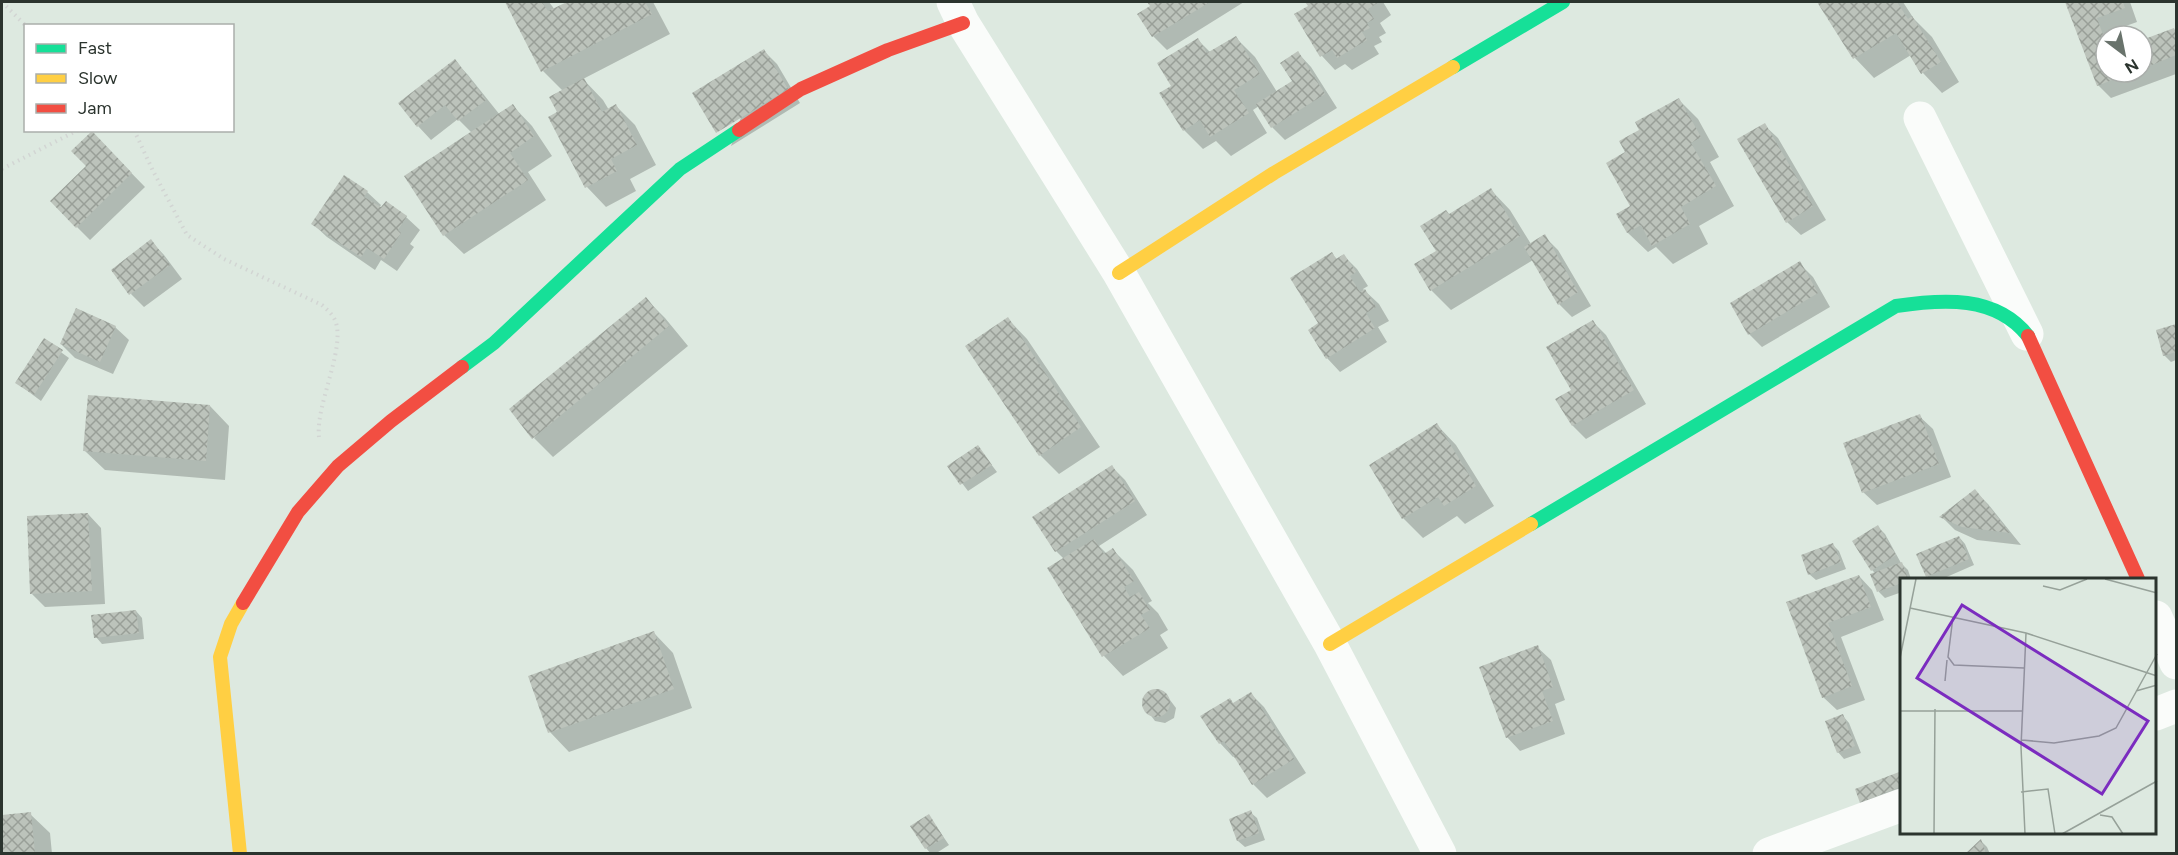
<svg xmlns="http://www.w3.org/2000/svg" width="2178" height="855" font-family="Figtree,sans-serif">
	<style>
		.shadow { fill: #0003 }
		.building { fill: url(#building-cross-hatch) }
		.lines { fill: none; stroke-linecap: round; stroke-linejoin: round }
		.path { stroke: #d2d5d3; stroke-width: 4; stroke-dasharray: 1.5 4.5; stroke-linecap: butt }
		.street { stroke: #fafcfa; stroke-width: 33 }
		.fast { stroke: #16e098; stroke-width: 14 }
		.slow { stroke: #ffcf43; stroke-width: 14 }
		.jam { stroke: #f24e42; stroke-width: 14 }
		.inset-road { fill: none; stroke: #96a199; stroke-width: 1.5 }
		.view { fill: #7b2cbf; fill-opacity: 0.15; stroke: #7b2cbf; stroke-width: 3 }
		.inset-edge { fill: none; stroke: #2b342e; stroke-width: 3 }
	</style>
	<defs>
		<pattern id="building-cross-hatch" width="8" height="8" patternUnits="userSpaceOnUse" patternTransform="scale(1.5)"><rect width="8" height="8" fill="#bcc3bb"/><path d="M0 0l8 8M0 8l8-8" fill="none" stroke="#999f98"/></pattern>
	</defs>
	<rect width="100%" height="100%" fill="#dde9e0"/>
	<path class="shadow" d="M507,2H549L555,10L570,2H653L670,34L583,79L603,100L609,110L616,106L635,125L656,165L630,179L636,191L606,207L587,187L550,117L559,112L563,91L543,71Z
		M1149,2H1244L1167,50L1153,36L1139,14L1152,7Z
		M1307,2H1383L1391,15L1380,23L1386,33L1379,37L1382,42L1374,46L1379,54L1352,70L1345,64L1335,70L1322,56L1296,14L1310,7Z
		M1819,2H1903L1914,19L1932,37L1959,82L1942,93L1923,73L1911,55L1874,78L1855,58Z
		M2066,2H2130L2137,22L2109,32L2111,36H2106V72H2142V42L2174,29L2176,32V74L2111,98L2098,85Z
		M1236,38L1255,57L1277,92L1294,82L1298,53L1311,67L1337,108L1285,140L1272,127L1259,106L1253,110L1267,133L1231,156L1216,141L1203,149L1184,130L1173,86L1197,39L1211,53Z
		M764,51L777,64L800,103L731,146Z
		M455,61L468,75L500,115L513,106L532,126L552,156L528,172L546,200L464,254L444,235L472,133L458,119L431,140L418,126Z
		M1679,100L1698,119L1719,157L1710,162L1734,206L1699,226L1708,244L1673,264L1656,247L1648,252L1628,233L1618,215L1632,207L1627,153L1641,130Z
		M1764,125L1778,138L1826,220L1801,235L1787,222Z
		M105,146L145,187L90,240L77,227L88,166Z
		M1491,190L1510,210L1531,244L1544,236L1558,250L1591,306L1572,317L1559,304L1533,260L1451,310L1431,290L1416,265L1438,251L1449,216Z
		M367,192L381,205L379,208L406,217L420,230L410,244L414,247L397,271L381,260L375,270L327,237L313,224Z
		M151,241L164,255L182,279L144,307L131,294Z
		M1332,254L1338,260L1344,256L1357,269L1368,286L1363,289L1379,304L1389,321L1378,327L1387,342L1340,372L1327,358Z
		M1799,263L1813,277L1830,307L1762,347L1749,334Z
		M646,299L665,318L688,346L553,457L534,438Z
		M1008,319L1027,339L1100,447L1059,474L1040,455Z
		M1592,321L1606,335L1646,404L1586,439L1573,426L1558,400L1573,391Z
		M2176,325V360L2171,362L2164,355L2157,331Z
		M115,327L129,340L113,374L75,358L61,344Z
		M44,340L69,358L41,401L17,383Z
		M210,406L229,426L225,480L105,470L85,451Z
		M1919,416L1933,429L1951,477L1877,505L1863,492Z
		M1437,425L1456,445L1494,506L1465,524L1457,516L1423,538L1403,518L1371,466Z
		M978,447L997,472L968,491L949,466Z
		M1112,467L1125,480L1147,515L1099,546L1107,554L1113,550L1133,570L1152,601L1148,603L1158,613L1168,630L1160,635L1168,648L1123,676L1104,656L1049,569L1064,559L1056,551L1034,517Z
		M1975,491L1988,504L2021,545L1977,540L1955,530L1942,517Z
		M88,514L101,528L105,604L45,607L32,594Z
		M1878,527L1885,534L1901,563L1908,570L1911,579H1902V592L1885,598L1879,592L1872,574L1875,573L1872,570Z
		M1959,537L1965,544L1974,565L1942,579H1930L1927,576Z
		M1833,545L1839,551L1846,569L1816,580L1809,574Z
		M1859,576L1872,590L1884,620L1841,637L1865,700L1837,710L1823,697L1788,603Z
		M136,611L142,618L144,639L102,644L96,637Z
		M654,633L673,653L692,708L569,752L550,732Z
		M1537,647L1551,660L1565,700L1555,704L1565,734L1520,751L1507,737Z
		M1154,690L1164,692L1176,708L1174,718L1165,723L1155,721L1143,705L1145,695Z
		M1251,694L1264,707L1306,773L1267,798L1253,784L1235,756L1233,757L1220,743L1234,705Z
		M1843,716L1849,723L1861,753L1844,759L1838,752Z
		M1898,774L1902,778V795L1867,808L1861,802Z
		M1250,812L1257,818L1265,840L1245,847L1238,841L1231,819Z
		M30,814L50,833L52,854H2V817Z
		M929,816L949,845L935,854H931L926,848L912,826Z
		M1981,841L1987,847L1990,854H1967Z"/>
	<path class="building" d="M505,2H542L548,11L567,2H645L652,14L541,72Z
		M1147,2H1210L1152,37L1137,14L1150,6Z
		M1305,2H1379L1368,9L1374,19L1367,23L1370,28L1362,32L1367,40L1337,58L1332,50L1320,57L1294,14L1308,6Z
		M1817,2H1897L1908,19L1912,16L1941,62L1921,74L1896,33L1853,59Z
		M2065,2H2123L2125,8L2097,18L2106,43V72H2132L2097,86Z
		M2174,28L2176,34V55L2142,69V40Z
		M1236,36L1260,74L1234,90L1249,113L1210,137L1200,120L1183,131L1159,93L1171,86L1157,63L1198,38L1207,53Z
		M764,49L788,89L716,133L692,93Z
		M1298,51L1325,94L1271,128L1256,104L1292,81L1280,63Z
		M455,59L486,100L458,121L445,105L417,127L398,103Z
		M584,78L602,112L616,104L637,145L611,159L617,171L585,188L548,117L557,112L549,97Z
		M1679,98L1701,137L1691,143L1716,186L1681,207L1690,224L1652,246L1641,225L1627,233L1616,214L1630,206L1606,163L1625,152L1619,141L1639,130L1635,122Z
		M513,104L534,136L510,153L528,180L443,236L404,176Z
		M1765,123L1813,206L1786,223L1737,139Z
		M92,131L132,173L76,228L50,201L86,166L71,151Z
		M344,175L368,191L364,197L381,207L386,201L407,216L398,230L401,233L384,259L367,248L361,257L311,224Z
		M1491,188L1520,236L1430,291L1414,264L1436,251L1420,226L1446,210L1449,214Z
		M1545,234L1578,292L1558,305L1524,247Z
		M151,239L170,265L129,295L111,270Z
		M1332,252L1336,259L1344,254L1356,272L1350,276L1360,292L1365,289L1376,307L1366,313L1375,328L1326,359L1308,330L1318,323L1290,278Z
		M1800,261L1818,293L1748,335L1730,303Z
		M646,297L669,326L532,439L509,409Z
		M76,308L116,326L100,362L60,344Z
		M1008,317L1081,427L1039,456L965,346Z
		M1593,320L1634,390L1572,426L1555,399L1571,390L1546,347Z
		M2176,324V352L2163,356L2156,330Z
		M44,338L63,350L34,395L15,383Z
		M88,395L210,405L206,461L83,451Z
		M1920,414L1939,464L1862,493L1843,443Z
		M1437,423L1476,486L1444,506L1438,497L1402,519L1369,465Z
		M978,445L992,465L960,485L947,466Z
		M1112,465L1135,501L1055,552L1032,517Z
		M1975,489L2010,533L1962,527L1939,517Z
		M88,513L92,591L30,594L27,516Z
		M1878,525L1896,555L1871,571L1852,541Z
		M1959,536L1969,559L1926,577L1916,554Z
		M1094,539L1104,554L1113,548L1134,581L1124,587L1130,597L1139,592L1150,610L1141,615L1150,628L1102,657L1047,568Z
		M1833,543L1841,562L1808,575L1801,555Z
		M1902,562L1908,579H1902V583L1877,592L1870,574Z
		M1859,575L1871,607L1828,623L1852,686L1822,698L1786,602Z
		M136,610L139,633L94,638L91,615Z
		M654,631L674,689L548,733L528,676Z
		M1538,645L1553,687L1542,691L1553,721L1506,738L1479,667Z
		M1142 703a14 14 0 1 1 28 0a14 14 0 1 1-28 0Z
		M1251,692L1294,759L1252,785L1224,741L1219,744L1200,716L1230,698L1233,703Z
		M1843,714L1855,746L1837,753L1825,721Z
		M1899,772L1902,786L1860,803L1855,789Z
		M1251,810L1259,833L1237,841L1229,819Z
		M31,812L35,854H2V815Z
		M929,814L944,838L925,849L910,826Z
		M1981,839L1986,854H1965Z"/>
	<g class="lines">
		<path class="path" d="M2,2L26,26
			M134,130L153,171L187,235L224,259L322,305C325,308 329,311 332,315C351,339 315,403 319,437
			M2,169L78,130"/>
		<path class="street" d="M953,2L963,23L1119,273L1330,644L1440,854
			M1920,118L2027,334
			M2156,617L2176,663
			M2156,714L2176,706
			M1769,854L1902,805"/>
		<path class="fast" d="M1453,67L1563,2
			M462,367L494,343L680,169L739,130
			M1531,524L1896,306C1942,299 1996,295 2028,336"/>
		<path class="slow" d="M1119,273L1274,173L1453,67
			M1330,644L1531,524
			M240,854L220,657L231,624L243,603"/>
		<path class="jam" d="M739,130L801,89L888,50L963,23
			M2028,336L2138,579
			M243,603L298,512L338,466L391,421L462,367"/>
	</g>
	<g transform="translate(1900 578)">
		<rect width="256" height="256" fill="#dde9e0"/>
		<path class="inset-road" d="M205,1L257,15M143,8L160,12L187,1M10,30L126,55L257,98M53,39L48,79L54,87L124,90M0,80L16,1M45,103L47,82M236,113L257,107M0,133H122M122,162L154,165L199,158L216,150L257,76M121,214L148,211L155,256M200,237L212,239L223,256M34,256L35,131M125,256L121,169L126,55M162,256L257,203"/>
		<path class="view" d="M62,27L248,143L202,216L17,100Z"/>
		<rect width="256" height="256" class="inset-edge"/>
	</g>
	<rect width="2178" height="855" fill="none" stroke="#2b342e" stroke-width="6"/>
	<rect x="24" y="24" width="210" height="108" fill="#ffffff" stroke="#aaaeab" stroke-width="1.5"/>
	<rect x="36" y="44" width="30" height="9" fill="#16e098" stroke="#aaaeab" stroke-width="1.5"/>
	<text x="78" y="54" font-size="18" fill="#2b342e">Fast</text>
	<rect x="36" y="74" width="30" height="9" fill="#ffcf43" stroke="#aaaeab" stroke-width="1.5"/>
	<text x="78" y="84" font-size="18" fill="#2b342e">Slow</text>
	<rect x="36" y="104" width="30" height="9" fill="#f24e42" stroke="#aaaeab" stroke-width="1.5"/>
	<text x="78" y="114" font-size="18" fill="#2b342e">Jam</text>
	<g transform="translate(2124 54) rotate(148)"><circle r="28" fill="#ffffff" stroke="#aaaeab" stroke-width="1.5"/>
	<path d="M0-4.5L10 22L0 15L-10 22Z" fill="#69736c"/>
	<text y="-9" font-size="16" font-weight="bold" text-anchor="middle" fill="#2b342e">N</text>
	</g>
</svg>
